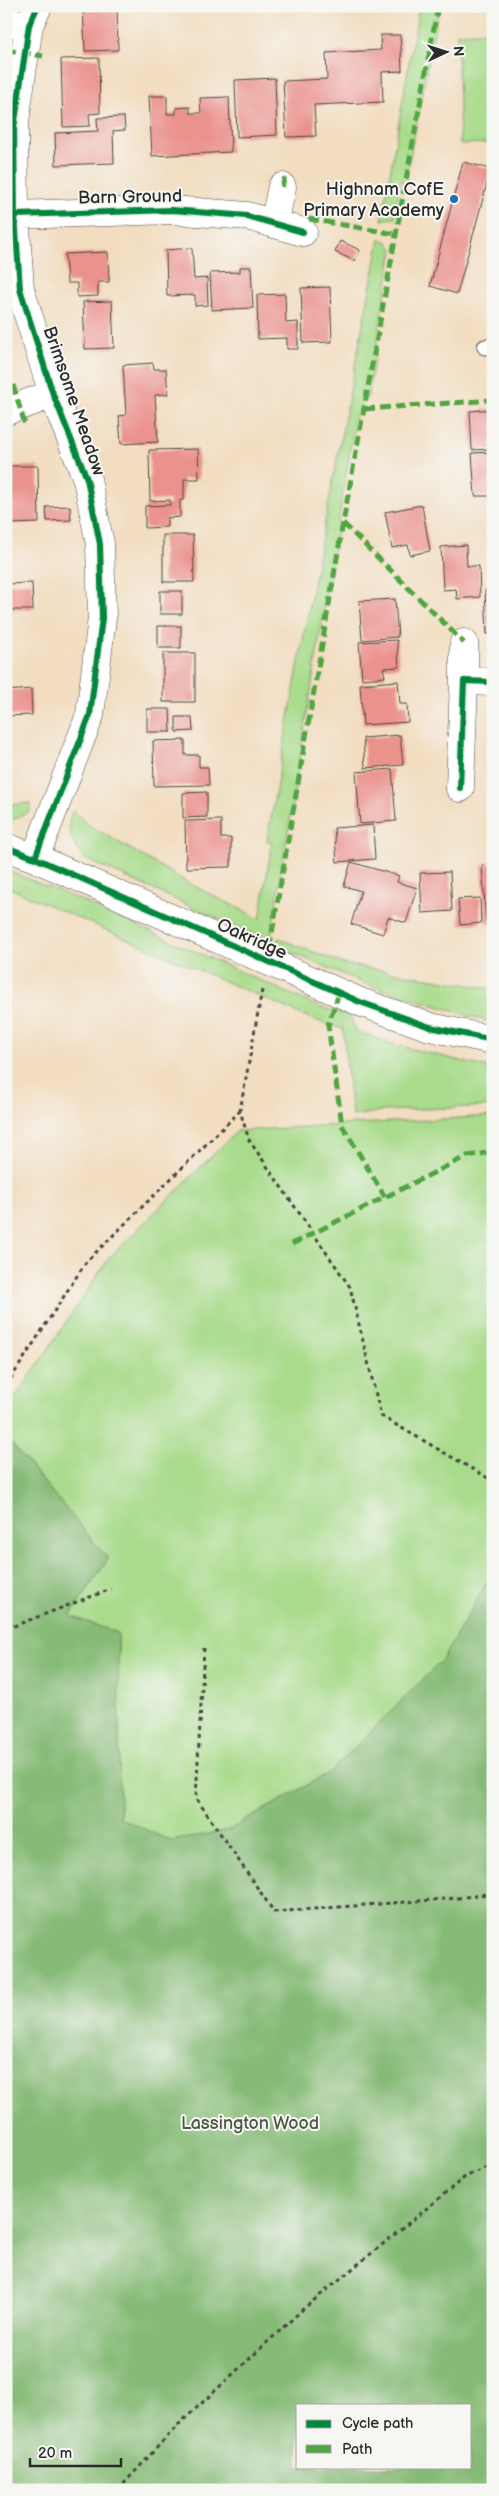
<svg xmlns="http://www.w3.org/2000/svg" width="499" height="2496" font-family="'Balsamiq Sans',sans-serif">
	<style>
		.green { fill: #a8db8b; stroke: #6a835b }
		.forest { fill: #86bb77; stroke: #587351; fill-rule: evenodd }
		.building { fill: #eb928d }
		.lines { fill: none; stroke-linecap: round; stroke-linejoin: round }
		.service-casing { stroke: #494641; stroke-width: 17 }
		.minor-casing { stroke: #494641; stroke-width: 29 }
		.path { stroke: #494641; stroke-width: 3; stroke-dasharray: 4 4; stroke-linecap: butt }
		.service { stroke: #fff; stroke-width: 15 }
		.minor { stroke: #fff; stroke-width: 28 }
		.quiet { stroke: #51a443; stroke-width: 5; stroke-dasharray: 10 5; stroke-linecap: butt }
		.cycleway-casing { stroke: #f6f6f2; stroke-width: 9 }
		.cycleway { stroke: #00873e; stroke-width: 6 }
		.poi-dot { fill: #1f6fb2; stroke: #f6f6f2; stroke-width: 2 }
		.labels { text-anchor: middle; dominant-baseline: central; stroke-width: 4; stroke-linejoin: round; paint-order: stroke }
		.poi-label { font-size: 18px; fill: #2b2b2b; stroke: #f6f6f2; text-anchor: end }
		.street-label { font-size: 18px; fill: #2b2b2b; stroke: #f6f6f2 }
		.park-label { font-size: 18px; fill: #4a5743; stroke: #f6f6f2 }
	</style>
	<rect width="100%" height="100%" fill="#f6f6f2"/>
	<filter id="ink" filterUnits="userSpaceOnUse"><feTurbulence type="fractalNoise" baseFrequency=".02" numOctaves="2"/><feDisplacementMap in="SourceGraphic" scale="10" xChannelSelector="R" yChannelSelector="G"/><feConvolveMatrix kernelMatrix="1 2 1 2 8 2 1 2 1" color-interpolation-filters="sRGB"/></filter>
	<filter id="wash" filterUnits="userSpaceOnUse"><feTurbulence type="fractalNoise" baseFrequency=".0096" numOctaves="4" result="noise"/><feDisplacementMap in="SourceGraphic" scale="20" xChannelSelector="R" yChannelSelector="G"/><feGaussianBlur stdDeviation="1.12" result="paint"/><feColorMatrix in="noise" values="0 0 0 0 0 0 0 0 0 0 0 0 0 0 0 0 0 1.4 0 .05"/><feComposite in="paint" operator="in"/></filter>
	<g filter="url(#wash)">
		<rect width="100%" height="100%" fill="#f2ddc0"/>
		<path class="green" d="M419,6H439L406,178L400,182L395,217L382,220Z
			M493,31V143L460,144L457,33Z
			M380,239L388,242L393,249L368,396L356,413L270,942L83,858C74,844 63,827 73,810L87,824L192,885L260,919L272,842L267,841C302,640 340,439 380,239Z
			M31,803L30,811L6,823V805Z
			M6,870L80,900L317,1006L351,1016L355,1031L396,1045L493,1069V1106L382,1111L352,1116L343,1029L314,1020L14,890L6,886Z
			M278,938L344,964L493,989V1023L368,985L276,946Z
			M493,1116V1572L442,1660L330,1772L229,1830L171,1841L120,1819L118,1633L70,1616L108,1559L6,1437V1412L109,1258L237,1131Z"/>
		<path class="forest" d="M6,1437L108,1559L70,1616L118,1633L120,1818L171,1841L229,1830L330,1772L442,1660L493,1572V2490H6ZM298,2405H470V2467H298Z"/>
		<g id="blocks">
			<path class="building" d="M83,6H117L118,50L85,51Z
				M380,35H400L401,49L402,71L382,72L383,102L314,105L316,136L286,137L283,81L327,79L326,53L381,50Z
				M99,58L100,113L89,114L90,126L63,127L61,59Z
				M275,78L277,135L237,137L235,80Z
				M149,96H167V114H176V108L190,107V113H201L200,98L229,97L231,152L152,156Z
				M124,117L125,130L113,131L114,163L56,165L55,133L98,131L97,118Z
				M463,162L491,169L457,294L430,286Z
				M340,241L360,250L355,261L335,252Z
				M192,248L194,279L207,278L208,305L195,306V295L167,296L166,250Z
				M108,252L109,282H98V296L77,297V283H67L65,254Z
				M240,267H251L253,308L212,310L210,273L240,272Z
				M330,287L332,342L303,343L301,288Z
				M285,294L286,323L298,322V349H287V338L258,339L257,295Z
				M112,301L114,348L85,349L83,302Z
				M153,363L154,369H166L168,394L155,395L158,442L121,444L119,416L126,415L123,365Z
				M493,409V449L472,450L470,411Z
				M198,449L199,479H184V500H180V517L167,518V527L145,528V506L170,505V500L150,501L149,450Z
				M493,452V496H475L472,453Z
				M10,466H38L39,523L11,524Z
				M422,505L430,551L410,555L408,545L392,548L385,512Z
				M70,506L71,520L47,521L46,507Z
				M163,535H193L194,582H163Z
				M466,545L467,566H479L480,597L457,599L456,589L443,590L441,547Z
				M32,583L33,610H6V584Z
				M485,590H493V634H487Z
				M160,591H182V614H160Z
				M395,599L398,637L362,640L359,601Z
				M158,626H181V648H158Z
				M397,640L399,667L383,668L385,677L362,679L359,642Z
				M163,653H195V702H163Z
				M398,681L400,704H407L408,722L363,725L360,684Z
				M31,689L32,715L6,716V691Z
				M147,709H170L171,732H147Z
				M176,717H192L193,731L176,732Z
				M400,735L403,765L365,768L363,738Z
				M185,740V755H199V767H208L209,785L154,786L153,741Z
				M392,769L396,821L360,824L356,772Z
				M207,792V817L183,818V793Z
				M221,820V838H231V867L186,868L185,821Z
				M373,825L375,859L337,862L334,828Z
				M351,862L399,876L397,882L417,888L406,923L388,917L383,934L351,924L361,891L344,886Z
				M493,864V927L486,921L482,865Z
				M450,872L452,911L422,913L420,873Z
				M480,898L481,923L460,925L458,899Z"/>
		</g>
	</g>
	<g filter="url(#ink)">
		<use href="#blocks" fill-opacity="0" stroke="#494641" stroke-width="1"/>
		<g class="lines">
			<defs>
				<path id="service" d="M485,347L493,346"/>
				<path id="minor" d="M6,22L29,25
					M15,215L172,210L247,216L303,232
					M274,224L282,187
					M6,411L53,394
					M464,643V681
					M460,788L464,681L493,682
					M6,847L35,858L360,1002L430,1027L493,1040
					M35,858L90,715L102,618L100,544L87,479L53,394L20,289L15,215L14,128L29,25L38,6"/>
			</defs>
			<use href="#service" class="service-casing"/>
			<use href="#minor" class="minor-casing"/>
			<path class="path" d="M262,990L240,1111L249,1140L350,1287L381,1416L493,1481
				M6,1386L86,1262L240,1111
				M6,1629L111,1589
				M204,1648L196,1798L274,1912L458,1898L493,1893
				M118,2490L176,2427L302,2310L465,2177L493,2164"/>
			<use href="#service" class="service"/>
			<use href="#minor" class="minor"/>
			<path class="quiet" d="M6,50L43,56
				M282,187L286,173
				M309,219L396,234
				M13,385L26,428
				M365,409L493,400
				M343,523L464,643
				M267,962L343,523L438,6
				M339,993L328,1025L342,1125L385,1197
				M292,1244L467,1156L493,1152"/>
			<defs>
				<path id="cycleway" d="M15,215L172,210L247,216L303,232
					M460,788L464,681L493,682
					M6,847L35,858L360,1002L430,1027L493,1040
					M35,858L90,715L102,618L100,544L87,479L53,394L20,289L15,215L14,128L29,25L38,6"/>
			</defs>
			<use href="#cycleway" class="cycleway-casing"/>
			<use href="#cycleway" class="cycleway"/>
		</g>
	</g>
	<circle class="poi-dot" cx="454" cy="199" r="5"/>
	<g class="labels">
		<g class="poi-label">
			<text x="444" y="189">Highnam CofE<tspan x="444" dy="21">Primary Academy</tspan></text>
		</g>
		<g class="street-label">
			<text transform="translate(130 197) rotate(-1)">Barn Ground</text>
			<text transform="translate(74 401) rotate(71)">Brimsome Meadow</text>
			<text transform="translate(252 939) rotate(24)">Oakridge</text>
		</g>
		<g class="park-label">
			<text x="250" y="2123">Lassington Wood</text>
		</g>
	</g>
	<rect width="499" height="2496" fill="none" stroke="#f6f6f2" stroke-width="25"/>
	<rect x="296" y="2404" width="175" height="65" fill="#f6f6f2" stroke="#a5a5a2"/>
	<rect x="306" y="2420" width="25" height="8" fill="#00873e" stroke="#a5a5a2"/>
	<text x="342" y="2428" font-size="15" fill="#2b2b2b">Cycle path</text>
	<rect x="306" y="2445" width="25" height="8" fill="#51a443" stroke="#a5a5a2"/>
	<text x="342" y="2454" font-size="15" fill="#2b2b2b">Path</text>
	<g transform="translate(446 52) rotate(86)" stroke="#f6f6f2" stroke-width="4" paint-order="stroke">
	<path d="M0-4L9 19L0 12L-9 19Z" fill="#2b2b2b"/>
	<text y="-8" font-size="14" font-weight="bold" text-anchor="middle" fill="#2b2b2b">N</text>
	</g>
	<path d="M30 2458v8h91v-8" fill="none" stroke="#2b2b2b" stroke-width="2.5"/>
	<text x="38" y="2458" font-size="15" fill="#2b2b2b" stroke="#f6f6f2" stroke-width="4" paint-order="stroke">20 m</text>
</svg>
